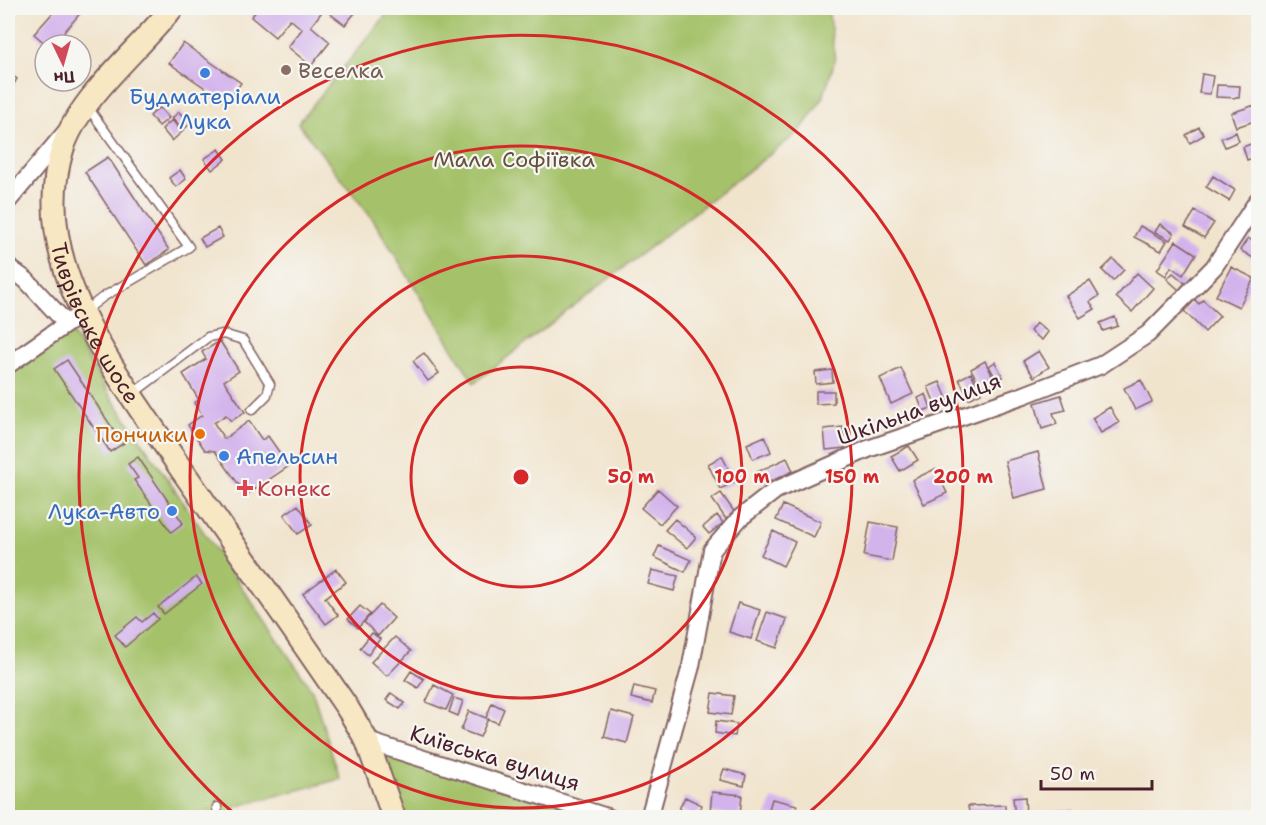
<svg xmlns="http://www.w3.org/2000/svg" width="1266" height="825" font-family="'Shantell Sans',sans-serif">
	<style>
		.green { fill: #a5c26a; stroke: #78704a; stroke-width: 1.5 }
		.building { fill: #d3b3ec }
		.lines { fill: none; stroke-linecap: round; stroke-linejoin: round }
		.service-casing { stroke: #846464; stroke-width: 11 }
		.minor-casing { stroke: #846464; stroke-width: 20 }
		.secondary-casing { stroke: #846464; stroke-width: 26 }
		.service { stroke: #fff; stroke-width: 8 }
		.minor { stroke: #fff; stroke-width: 16 }
		.secondary { stroke: #f7e8c3; stroke-width: 22 }
		.ring { fill: none; stroke: #d62828; stroke-width: 3 }
		.education-dot { fill: #8d6e63; stroke: #f6f6f2; stroke-width: 2 }
		.shop-dot { fill: #3f7fe0; stroke: #f6f6f2; stroke-width: 2 }
		.food-dot { fill: #e8710a; stroke: #f6f6f2; stroke-width: 2 }
		.health-dot { fill: #e0444e; stroke: #f6f6f2; stroke-width: 2 }
		.labels { text-anchor: middle; dominant-baseline: central; stroke-width: 4.5; stroke-linejoin: round; paint-order: stroke }
		.education-label { font-size: 22px; fill: #785e54; stroke: #f6f6f2; text-anchor: start }
		.shop-label { font-size: 22px; fill: #366cbe; stroke: #f6f6f2 }
		.park-label { font-size: 22px; fill: #65503e; stroke: #f6f6f2 }
		.street-label { font-size: 22px; fill: #4a1f2b; stroke: #f6f6f2 }
		.food-label { font-size: 22px; fill: #c56008; stroke: #f6f6f2; text-anchor: end }
		.health-label { font-size: 22px; fill: #be3a42; stroke: #f6f6f2; text-anchor: start }
		.centre { fill: #d62828; stroke: #f6f6f2; stroke-width: 3 }
		.ring-label { font-size: 18px; text-anchor: middle; font-weight: bold; fill: #d62828; stroke: #f6f6f2; stroke-width: 4.5; stroke-linejoin: round; paint-order: stroke }
	</style>
	<rect width="100%" height="100%" fill="#f6f6f2"/>
	<filter id="ink" filterUnits="userSpaceOnUse"><feTurbulence type="fractalNoise" baseFrequency=".0167" numOctaves="2"/><feDisplacementMap in="SourceGraphic" scale="12" xChannelSelector="R" yChannelSelector="G"/><feConvolveMatrix kernelMatrix="1 2 1 2 8 2 1 2 1" color-interpolation-filters="sRGB"/></filter>
	<filter id="wash" filterUnits="userSpaceOnUse"><feTurbulence type="fractalNoise" baseFrequency=".008" numOctaves="4" result="noise"/><feDisplacementMap in="SourceGraphic" scale="24" xChannelSelector="R" yChannelSelector="G"/><feGaussianBlur stdDeviation="1.35" result="paint"/><feColorMatrix in="noise" values="0 0 0 0 0 0 0 0 0 0 0 0 0 0 0 0 0 1.4 0 .05"/><feComposite in="paint" operator="in"/></filter>
	<g filter="url(#wash)">
		<rect width="100%" height="100%" fill="#f1e4cd"/>
		<path class="green" d="M392,8H828L835,60L823,98L800,131L474,383L374,221L298,123Z
			M66,323L107,391L312,690L340,779L234,807L237,817H8V365Z
			M367,742L610,817H394Z"/>
		<g id="blocks">
			<path class="building" d="M57,8H80L83,10L53,45H47L34,34Z
				M259,8H359L345,25L324,9L311,26L330,42L311,66L288,47L302,29L290,19L275,37L251,17Z
				M183,43L241,83L227,103L169,63Z
				M8,72L17,79L8,93Z
				M1202,74L1213,76L1210,94L1199,93Z
				M1217,85L1240,86L1239,98L1216,97Z
				M1255,105L1258,120L1236,127L1231,113Z
				M159,107L169,118L159,126L150,116Z
				M179,112L190,124L183,130L172,118Z
				M172,120L182,132L172,141L162,129Z
				M1199,127L1204,135L1190,143L1186,135Z
				M1236,132L1239,141L1225,147L1221,138Z
				M1258,141V156L1247,160L1243,147Z
				M219,149L226,159L212,170L204,159Z
				M108,157L169,250L146,265L85,172Z
				M180,170L186,179L176,187L169,178Z
				M1213,176L1235,190L1229,201L1206,187Z
				M1195,211L1214,223L1204,238L1185,227Z
				M1160,224L1174,233L1170,240L1155,232Z
				M1140,226L1167,241L1161,251L1134,237Z
				M218,228L223,237L205,247L200,238Z
				M1248,238L1258,245V261L1240,250Z
				M1176,241L1196,254L1183,275L1171,267L1166,276L1157,270Z
				M1113,259L1124,270L1113,281L1102,270Z
				M1231,267L1254,278L1239,307L1216,296Z
				M1137,273L1153,288L1132,312L1116,297Z
				M1173,273L1185,283L1179,290L1167,279Z
				M1090,281L1099,296L1090,302L1095,309L1080,318L1066,296Z
				M1195,300L1199,304L1203,300L1220,316L1205,332L1184,311Z
				M1115,317L1118,326L1103,331L1100,323Z
				M1036,323L1048,332L1042,340L1030,331Z
				M220,341L239,371L224,381L245,412L231,421L226,415L214,423L224,439L249,421L262,440L268,436L289,466L246,495L215,451L205,450L188,425L202,415L194,403L199,400L183,374L206,359L202,352Z
				M1039,351L1049,367L1034,377L1023,361Z
				M424,353L439,373L428,381L413,361Z
				M67,360L117,435L104,443L54,369Z
				M985,361L995,381L981,388L971,369Z
				M995,362L1003,377L997,380L989,366Z
				M901,368L913,394L891,404L880,378Z
				M832,370L833,382L816,384L815,372Z
				M971,373L981,393L969,399L959,379Z
				M1141,380L1152,402L1135,410L1124,388Z
				M940,382L948,401L936,406L928,387Z
				M816,391H834V403L816,404Z
				M926,394L931,408L923,411L918,398Z
				M1061,395L1066,410L1053,413L1057,424L1042,429L1035,403Z
				M1110,407L1119,423L1101,433L1092,418Z
				M843,427L845,448L826,450L824,429Z
				M119,435L124,443L110,452L105,444Z
				M765,436L771,452L753,459L747,444Z
				M909,446L918,460L900,471L891,456Z
				M1038,452L1047,489L1014,498L1005,461Z
				M722,456L735,482L720,489L708,464Z
				M138,457L183,523L171,532L134,480L138,478L128,464Z
				M787,458L793,471L763,485L757,472Z
				M935,469L947,493L924,504L912,480Z
				M658,489L677,506L660,524L641,508Z
				M721,493L735,513L726,519L712,499Z
				M298,505L312,525L298,534L284,515Z
				M783,505L821,522L814,537L776,520Z
				M717,515L723,523L709,534L703,527Z
				M675,519L696,537L687,548L665,530Z
				M870,522L898,527L892,561L864,556Z
				M773,531L795,542L783,566L761,555Z
				M659,546L691,560L685,572L654,557Z
				M336,569L346,582L325,598L338,615L326,624L303,594Z
				M652,570L678,576L674,591L648,584Z
				M196,577L202,584L164,614L158,607Z
				M738,603L760,610L751,639L729,632Z
				M380,605L394,618L378,636L364,622Z
				M360,606L370,614L358,628L348,619Z
				M767,612L787,619L777,648L757,641Z
				M153,613L158,619L125,647L115,635L137,617L142,622Z
				M372,633L380,639L368,655L360,648Z
				M395,637L411,651L387,676L371,662Z
				M411,671L424,679L418,688L405,680Z
				M434,685L453,695L446,710L426,702Z
				M634,686L655,691L652,703L631,698Z
				M391,693L405,703L400,709L386,700Z
				M713,693L734,696L731,715L710,712Z
				M454,698L463,701L458,716L449,712Z
				M492,703L504,709L498,723L488,719L480,737L461,730L469,711L486,718Z
				M611,711L634,717L627,743L604,737Z
				M716,721L737,724L735,736L715,733Z
				M724,769L746,775L744,786L720,780Z
				M712,792L742,795L740,815L710,813Z
				M685,797L702,805L696,818L679,809Z
				M1025,797L1026,818H1015L1013,798Z
				M772,799L797,805L794,818L767,816Z
				M1005,805V818H970L968,806Z
				M1073,809V818H1058L1057,811Z"/>
		</g>
	</g>
	<g filter="url(#ink)">
		<use href="#blocks" fill-opacity="0" stroke="#846464" stroke-width="1.5"/>
		<g class="lines">
			<defs>
				<path id="service" d="M85,311L103,297L189,247L87,106
					M131,395L208,337L223,334L243,340L270,384L267,395L252,410
					M217,807L218,818"/>
				<path id="minor" d="M8,201L65,133
					M8,267L26,280L66,323
					M8,365L82,313
					M367,741L610,818
					M649,818L691,666L712,550L740,518L776,490L868,449L1024,395L1101,365L1148,334L1214,267L1258,200"/>
				<g id="secondary">
					<path id="s1" d="M172,8C138,51 78,98 62,150C50,190 53,231 66,271C89,341 136,402 177,463C234,545 292,626 348,709L367,741L394,818"/>
				</g>
			</defs>
			<use href="#service" class="service-casing"/>
			<use href="#minor" class="minor-casing"/>
			<use href="#secondary" class="secondary-casing"/>
			<use href="#service" class="service"/>
			<use href="#minor" class="minor"/>
			<use href="#secondary" class="secondary"/>
		</g>
	</g>
	<g class="ring">
		<circle cx="521" cy="477" r="110"/>
		<circle cx="521" cy="477" r="221"/>
		<circle cx="521" cy="477" r="331"/>
		<path d="M237 816A442 442 0 1 1 805 816"/>
	</g>
	<circle class="education-dot" cx="286" cy="70" r="6"/>
	<g class="shop-dot">
		<circle cx="205" cy="73" r="6"/>
		<circle cx="224" cy="456" r="6"/>
		<circle cx="172" cy="511" r="6"/>
	</g>
	<circle class="food-dot" cx="200" cy="434" r="6"/>
	<path class="health-dot" d="M242 479h6v6h6v6h-6v6h-6v-6h-6v-6h6z"/>
	<g class="labels">
		<g class="education-label">
			<text x="298" y="70">Веселка</text>
		</g>
		<g class="shop-label">
			<text x="205" y="96">Будматеріали<tspan x="205" dy="25">Лука</tspan></text>
			<text x="236" y="456" text-anchor="start">Апельсин</text>
			<text x="160" y="511" text-anchor="end">Лука-Авто</text>
		</g>
		<g class="park-label">
			<text x="514" y="159">Мала Софіївка</text>
		</g>
		<g class="street-label">
			<text stroke="none"><textPath href="#s1" startOffset="363">Тиврівське шосе</textPath></text>
			<text transform="translate(919 409) rotate(-20)">Шкільна вулиця</text>
			<text transform="translate(495 758) rotate(17)">Київська вулиця</text>
		</g>
		<g class="food-label">
			<text x="188" y="434">Пончики</text>
		</g>
		<g class="health-label">
			<text x="257" y="488">Конекс</text>
		</g>
	</g>
	<circle cx="521" cy="477" r="9" class="centre"/>
	<g class="ring-label">
		<text x="631" y="483">50 m</text>
		<text x="742" y="483">100 m</text>
		<text x="852" y="483">150 m</text>
		<text x="963" y="483">200 m</text>
	</g>
	<rect width="1266" height="825" fill="none" stroke="#f6f6f2" stroke-width="30"/>
	<g transform="translate(63 63) rotate(175)"><circle r="28" fill="#f6f6f2" stroke="#b1a0a2" stroke-width="1.5"/>
	<path d="M0-4.5L10 22L0 15L-10 22Z" fill="#d1495b"/>
	<text y="-9" font-size="16" font-weight="bold" text-anchor="middle" fill="#4a1f2b">Пн</text>
	</g>
	<path d="M1041 780v9h111v-9" fill="none" stroke="#4a1f2b" stroke-width="3"/>
	<text x="1050" y="780" font-size="18" fill="#4a1f2b" stroke="#f6f6f2" stroke-width="4.5" paint-order="stroke">50 m</text>
</svg>
